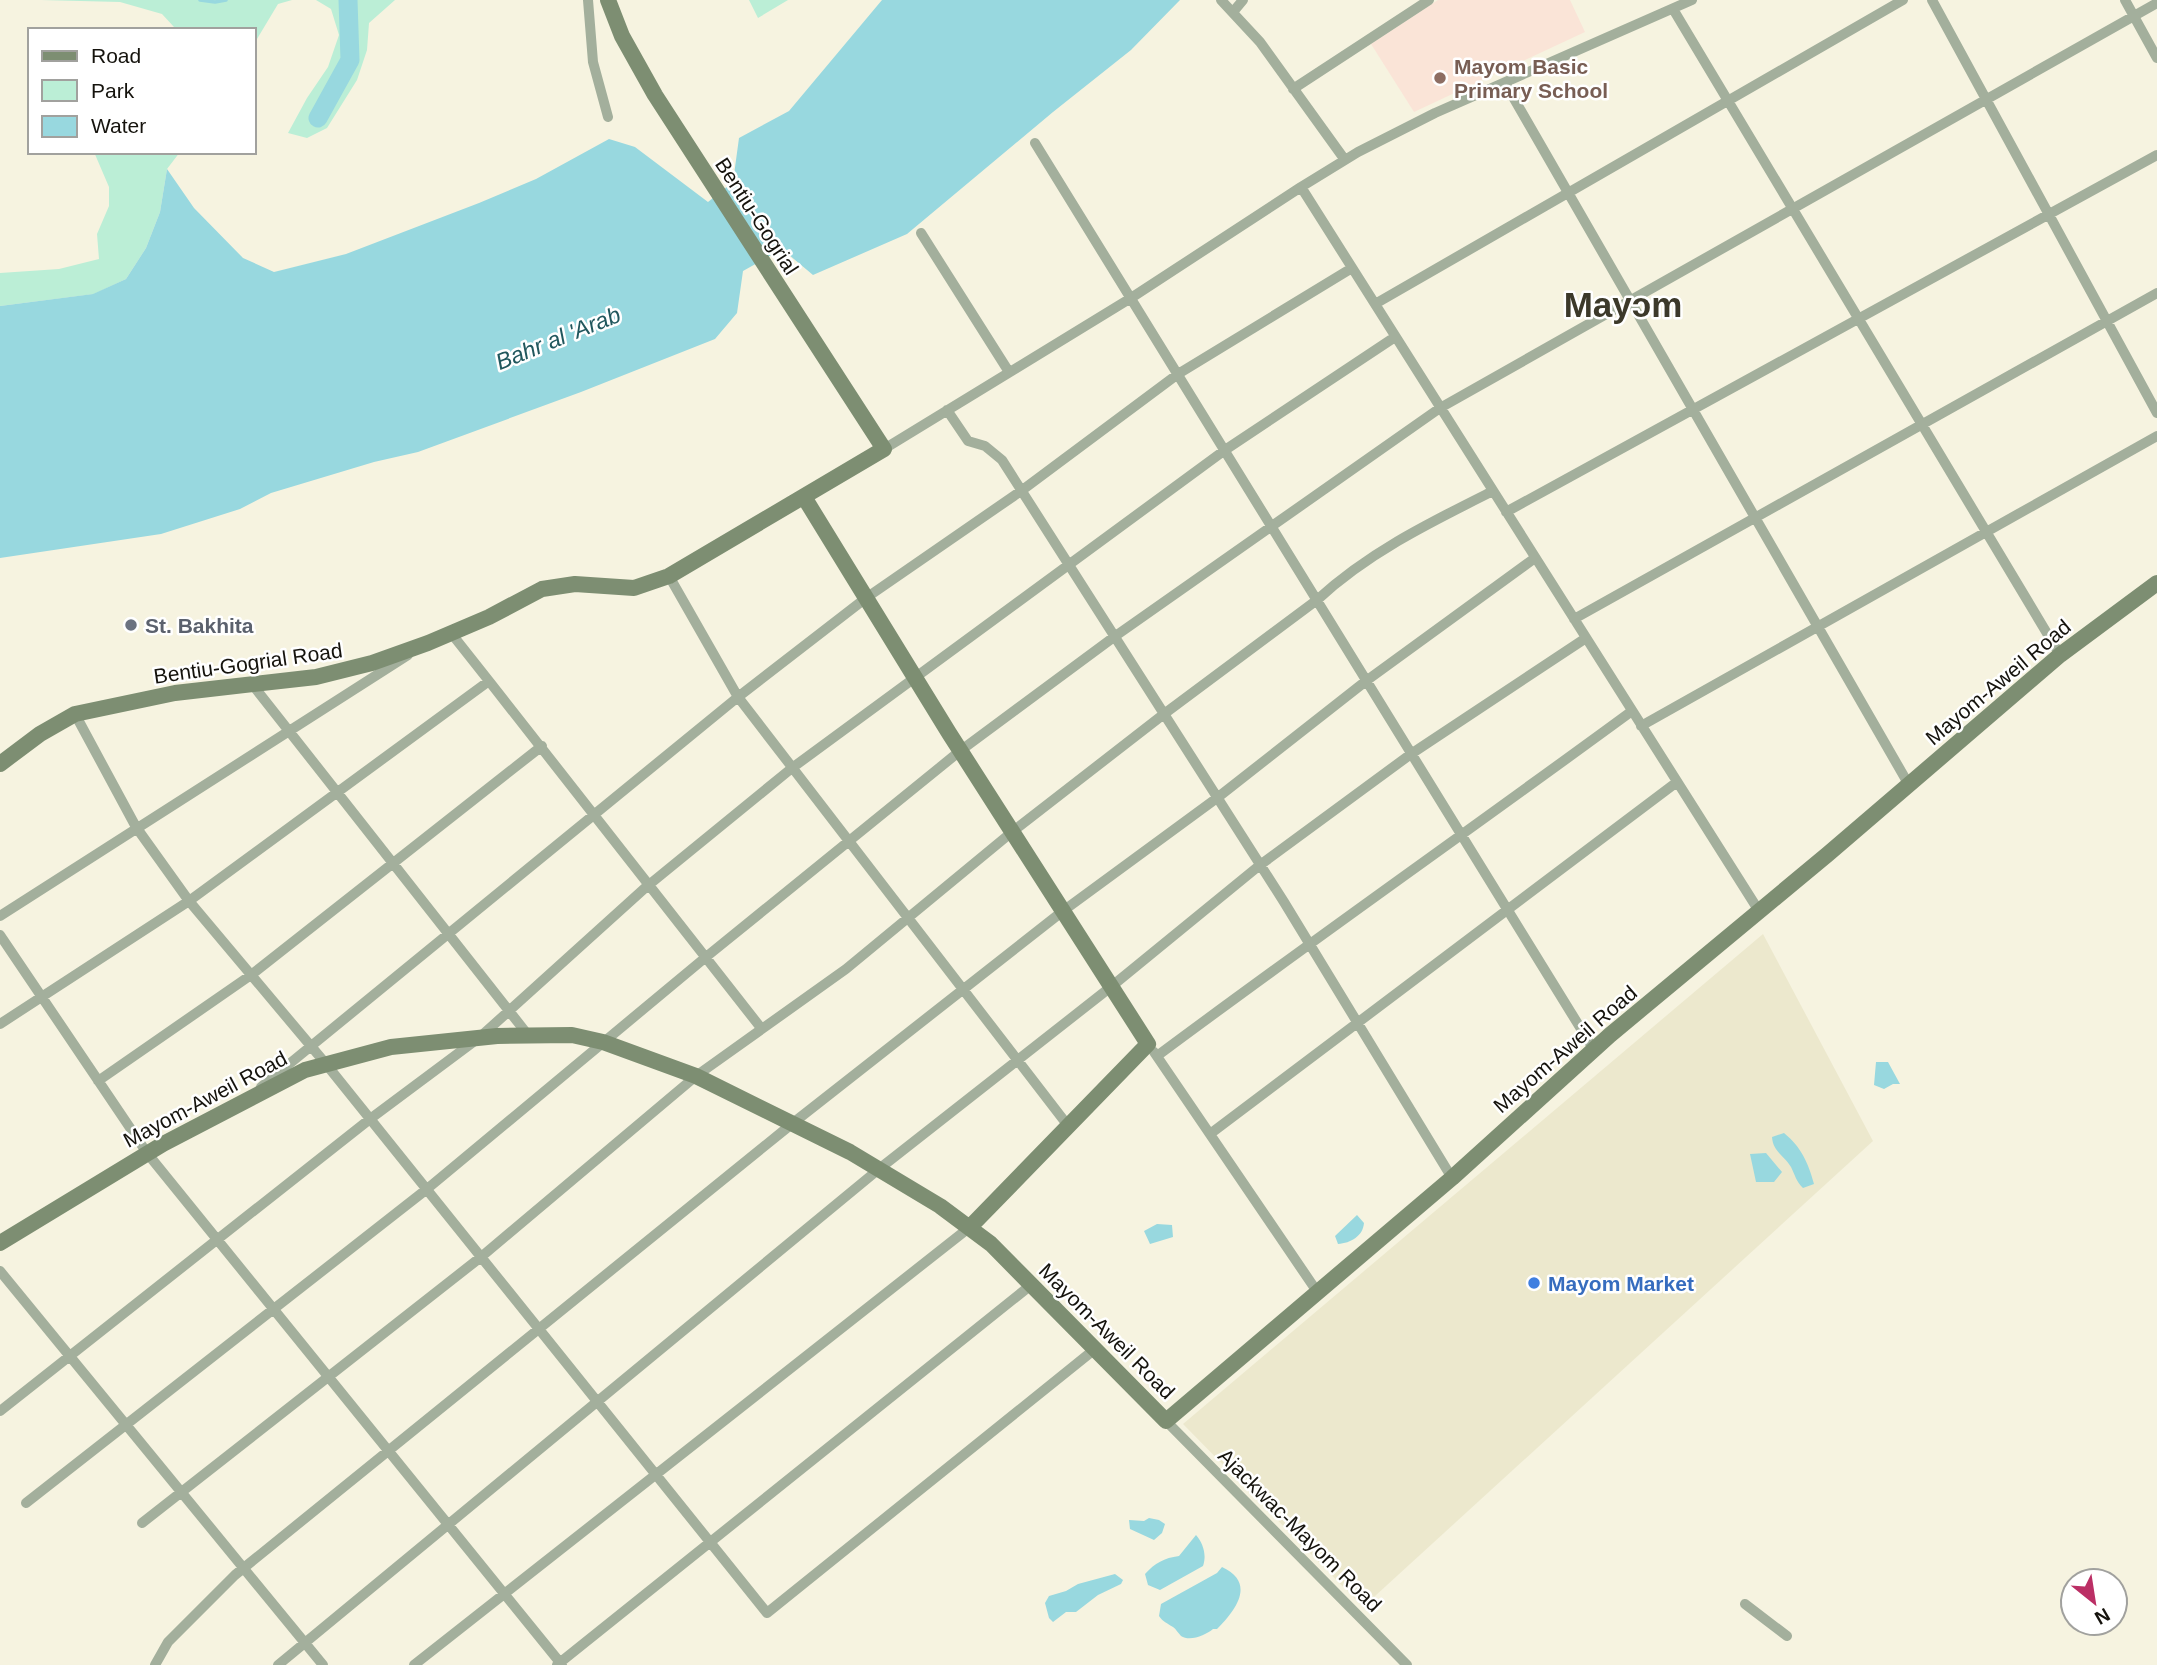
<svg xmlns="http://www.w3.org/2000/svg" width="2157" height="1665" font-family="Arial,sans-serif">
	<style>
		.built { fill: #ece8cd }
		.education { fill: #fae4d7 }
		.green { fill: #bbeed6 }
		.water { fill: #98d8df }
		.lines { fill: none; stroke-linecap: round; stroke-linejoin: round }
		.stream { stroke: #98d8df; stroke-width: 3.5 }
		.river { stroke: #98d8df; stroke-width: 19 }
		.street { stroke: #a3af9c; stroke-width: 10 }
		.secondary { stroke: #7d8e72; stroke-width: 16 }
		.education-dot { fill: #8d6e63; stroke: #fff; stroke-width: 2.5 }
		.worship-dot { fill: #6b7280; stroke: #fff; stroke-width: 2.5 }
		.shop-dot { fill: #3f7fe0; stroke: #fff; stroke-width: 2.5 }
		.labels { text-anchor: middle; dominant-baseline: central; stroke-width: 5; stroke-linejoin: round; paint-order: stroke }
		.education-label { font-size: 21px; font-weight: bold; fill: #785e54; stroke: #fff; text-anchor: start }
		.street-label { font-size: 21px; fill: #15130d; stroke: #fff }
		.worship-label { font-size: 21px; font-weight: bold; fill: #5b616d; stroke: #fff; text-anchor: start }
		.shop-label { font-size: 21px; font-weight: bold; fill: #366cbe; stroke: #fff; text-anchor: start }
		.water-label { font-size: 23px; font-style: italic; fill: #20575d; stroke: #fff }
		.town-label { font-size: 35px; font-weight: bold; fill: #3c392a; stroke: #fff }
	</style>
	<rect width="100%" height="100%" fill="#f6f3e0"/>
	<path class="built" d="M1763,934L1873,1141L1363,1607L1183,1424Z"/>
	<path class="education" d="M1438,0H1570L1585,32L1414,112L1371,44Z"/>
	<path class="green" d="M41,0H292L278,4L254,44V30H173L174,27L162,14L120,2Z
		M316,0H395L369,23L367,50L357,80L327,128L307,138L288,133L307,98L328,67L339,35L331,9Z
		M749,0H788L758,18Z
		M94,152H180L167,169L160,212L146,248L126,279L94,294L0,306V273L59,269L99,259L97,234L109,206V187Z"/>
	<path class="water" d="M882,0H1180L1131,50L1053,112L907,234L813,275L782,249L743,271L737,313L715,339L581,392L418,452L374,462L271,493L240,509L161,534L0,558V306L93,294L126,279L146,248L160,212L167,169L194,208L243,258L274,272L346,254L479,203L536,179L609,139L635,147L708,202L733,182L739,138L789,111Z
		M1876,1062H1888L1900,1084H1893L1884,1089L1874,1085Z
		M1784,1133C1801,1147 1808,1162 1814,1184L1803,1188C1796,1181 1795,1175 1791,1167C1784,1155 1773,1152 1772,1137Z
		M1766,1153L1782,1172L1774,1182H1756L1750,1154Z
		M1357,1215L1364,1223C1363,1236 1351,1243 1338,1244L1335,1236Z
		M1157,1224L1172,1225L1173,1237L1150,1244L1144,1231Z
		M1149,1518L1159,1520L1165,1524L1162,1533L1154,1540L1130,1529L1129,1520L1144,1521Z
		M1196,1535C1203,1543 1207,1555 1203,1566L1160,1590L1148,1585L1145,1574C1155,1563 1164,1558 1179,1556Z
		M1222,1567C1257,1583 1235,1611 1217,1629H1213C1206,1635 1190,1642 1181,1636C1178,1633 1176,1629 1173,1627C1167,1623 1163,1622 1159,1616L1161,1604L1217,1573Z
		M1115,1574L1123,1580L1121,1584L1098,1595L1076,1612H1066L1053,1622L1049,1618L1045,1603L1049,1596L1066,1591L1078,1584Z"/>
	<g class="lines">
		<path class="stream" d="M200,0L215,2L226,0"/>
		<path class="river" d="M318,118L350,60L348,0"/>
		<path class="street" d="M588,0L593,62L608,117
			M1221,0L1260,42L1345,160
			M1932,0L2157,413
			M2125,0L2157,58
			M1673,9L2060,655
			M1233,12L1243,0
			M1505,83L1909,785
			M1293,89L1429,0
			M1035,143L1594,1050
			M1301,187L1358,152L1435,113L1692,0
			M921,233L1009,372
			M1375,304L1903,0
			M947,410L968,441L985,446L1002,460L1284,902L1452,1178
			M884,449L1131,298L1301,187L1759,911
			M1506,512L2157,155
			M669,576L738,697L1069,1127
			M1574,619L2157,293
			M451,633L489,681
			M252,684L528,1035
			M75,714L136,827L189,901L326,1064L767,1613L1095,1349
			M1641,726L2157,436
			M0,916L408,655
			M0,935L147,1153L562,1665
			M0,1024L189,901L489,681L761,1028
			M1154,1052L1318,1293
			M1157,1056C1314,939 1474,827 1632,711
			M98,1081L251,975L542,746
			M261,1087L738,697L866,598L1021,491L1178,374L1352,268
			M1210,1134L1677,782
			M0,1271L323,1665
			M0,1411L370,1119L480,1037L645,888L792,768L1225,450L1395,337
			M1166,1421L1407,1665
			M26,1503L427,1189L706,957L960,751L1114,637L1440,408L2157,3
			M142,1523L481,1257L696,1076L846,969L1012,832L1164,714L1317,600C1369,552 1431,522 1493,491
			M1745,1604L1787,1636
			M155,1665L168,1642L235,1575L793,1123L1063,911L1217,798L1366,681L1535,558
			M278,1665L879,1169L1112,986L1260,865L1411,754L1586,638
			M414,1665L970,1227
			M557,1665L1031,1285"/>
		<path class="secondary" d="M804,497L949,733L1148,1044L970,1227
			M0,764L40,734L75,714L175,693L316,677L372,663L428,643L489,617L542,589L575,584L634,588L669,576L884,449L655,95L622,36L608,0
			M0,1243L163,1144L305,1070L391,1047L497,1036L572,1035L603,1042L696,1076L850,1152L940,1206L991,1244L1166,1421L1452,1178L1610,1035L1828,854L2060,655L2157,583"/>
	</g>
	<circle class="education-dot" cx="1440" cy="78" r="7"/>
	<circle class="worship-dot" cx="131" cy="625" r="7"/>
	<circle class="shop-dot" cx="1534" cy="1283" r="7"/>
	<g class="labels">
		<g class="education-label">
			<text x="1454" y="66">Mayom Basic<tspan x="1454" dy="24">Primary School</tspan></text>
		</g>
		<g class="street-label">
			<text transform="translate(757 216) rotate(57)">Bentiu-Gogrial</text>
			<text transform="translate(248 663) rotate(-8)">Bentiu-Gogrial Road</text>
			<text transform="translate(1998 682) rotate(-40)">Mayom-Aweil Road</text>
			<text transform="translate(1565 1049) rotate(-41)">Mayom-Aweil Road</text>
			<text transform="translate(205 1099) rotate(-28)">Mayom-Aweil Road</text>
			<text transform="translate(1107 1331) rotate(45)">Mayom-Aweil Road</text>
			<text transform="translate(1300 1530) rotate(45)">Ajackwac-Mayom Road</text>
		</g>
		<g class="worship-label">
			<text x="145" y="625">St. Bakhita</text>
		</g>
		<g class="shop-label">
			<text x="1548" y="1283">Mayom Market</text>
		</g>
		<g class="water-label">
			<text transform="translate(558 338) rotate(-22)">Bahr al 'Arab</text>
		</g>
		<g class="town-label">
			<text x="1623" y="304">Mayɔm</text>
		</g>
	</g>
	<rect x="28" y="28" width="228" height="126" fill="#ffffff" stroke="#a1a19e" stroke-width="2"/>
	<rect x="42" y="51" width="35" height="10" fill="#7d8e72" stroke="#a1a19e" stroke-width="2"/>
	<text x="91" y="63" font-size="21" fill="#15130d">Road</text>
	<rect x="42" y="80" width="35" height="21" fill="#bbeed6" stroke="#a1a19e" stroke-width="2"/>
	<text x="91" y="98" font-size="21" fill="#15130d">Park</text>
	<rect x="42" y="116" width="35" height="21" fill="#98d8df" stroke="#a1a19e" stroke-width="2"/>
	<text x="91" y="133" font-size="21" fill="#15130d">Water</text>
	<g transform="translate(2094 1602) rotate(150)"><circle r="33" fill="#ffffff" stroke="#a1a19e" stroke-width="2"/>
	<path d="M0-5L12 26L0 18L-12 26Z" fill="#bb2f65"/>
	<text y="-10" font-size="19" font-weight="bold" text-anchor="middle" fill="#15130d">N</text>
	</g>
</svg>
